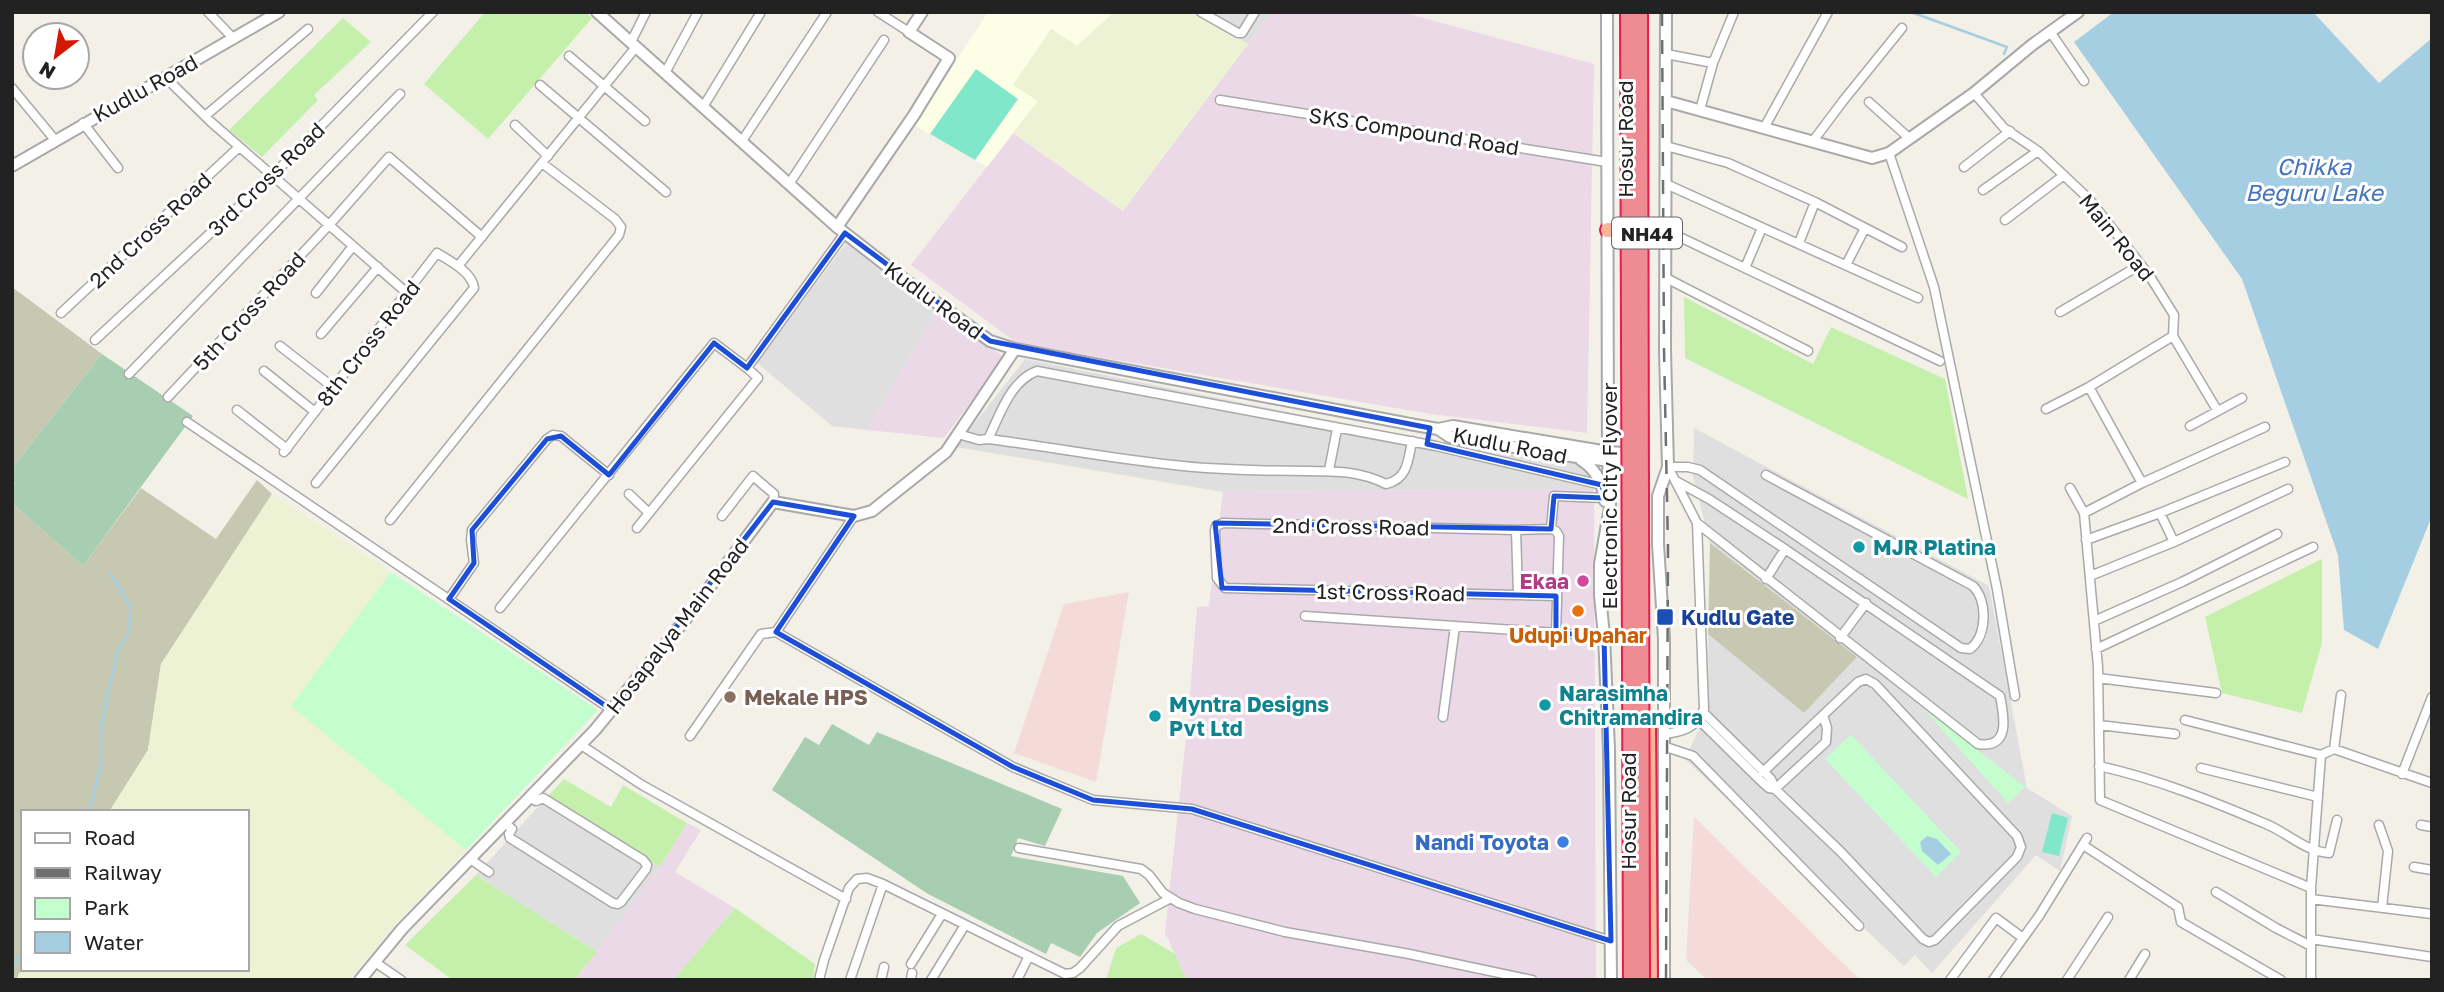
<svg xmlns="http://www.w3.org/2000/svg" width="2444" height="992" font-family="'Golos Text',sans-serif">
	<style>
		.residential { fill: #e0dfdf }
		.commercial { fill: #f4dbd7 }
		.industrial { fill: #ecd9e7 }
		.education { fill: #fcffe5 }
		.construction { fill: #c6c8b2 }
		.farmland { fill: #ecf2d3 }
		.grass { fill: #c5f0ab }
		.cemetery { fill: #a7ceb1 }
		.park { fill: #c4fecf }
		.pitch { fill: #81e7cb }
		.water { fill: #a5cee3 }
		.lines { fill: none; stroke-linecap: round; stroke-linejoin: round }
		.stream { stroke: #a5cee3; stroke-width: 2.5 }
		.minor-casing { stroke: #a9a9a9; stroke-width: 11 }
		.tertiary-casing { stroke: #a9a9a9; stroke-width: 14 }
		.trunk-casing { stroke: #ea1b4b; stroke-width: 18 }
		.minor { stroke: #fff; stroke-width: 8 }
		.tertiary { stroke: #fff; stroke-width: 10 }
		.trunk { stroke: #f7b69a; stroke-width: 14 }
		.rail { stroke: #707070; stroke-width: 2.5; stroke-dasharray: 14 14; stroke-linecap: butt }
		.motorway-bridge-casing { stroke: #ea1b4b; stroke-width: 18; stroke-linecap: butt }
		.motorway-bridge { stroke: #ef8b92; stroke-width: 14 }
		.marked { fill: none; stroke: #1d4ed8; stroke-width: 5; stroke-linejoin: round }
		.culture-dot { fill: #0f9aa8; stroke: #fff; stroke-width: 2.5 }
		.hotel-dot { fill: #d1479c; stroke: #fff; stroke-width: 2.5 }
		.food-dot { fill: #e8710a; stroke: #fff; stroke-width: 2.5 }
		.transit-dot { fill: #1a4fb4; stroke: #fff; stroke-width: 2.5 }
		.education-dot { fill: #8d6e63; stroke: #fff; stroke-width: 2.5 }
		.shop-dot { fill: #3f7fe0; stroke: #fff; stroke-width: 2.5 }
		.labels { text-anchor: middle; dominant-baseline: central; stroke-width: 6; stroke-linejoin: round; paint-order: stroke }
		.shield { fill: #fff; stroke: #646464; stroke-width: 2 }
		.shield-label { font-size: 19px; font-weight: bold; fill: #222 }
		.street-label { font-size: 21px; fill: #222; stroke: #fff }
		.culture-label { font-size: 21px; font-weight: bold; fill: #0d838f; stroke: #fff; text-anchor: start }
		.hotel-label { font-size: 21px; font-weight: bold; fill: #b23c85; stroke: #fff; text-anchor: end }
		.transit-label { font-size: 21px; font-weight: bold; fill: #164399; stroke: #fff; text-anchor: start }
		.food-label { font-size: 21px; font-weight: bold; fill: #c56008; stroke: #fff }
		.education-label { font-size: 21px; font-weight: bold; fill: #785e54; stroke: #fff; text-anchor: start }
		.shop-label { font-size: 21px; font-weight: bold; fill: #366cbe; stroke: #fff; text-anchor: end }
		.water-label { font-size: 23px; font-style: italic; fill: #4473bb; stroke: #fff }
	</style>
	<rect width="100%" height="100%" fill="#f3f0e8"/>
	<path class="residential" d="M1195,12H1272L1248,44Z
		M849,240L937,311L867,430L832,426L756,362Z
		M1025,359L1422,439L1575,462L1591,471L1594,489L1223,492L956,447Z
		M1694,428L1989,586L2027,788L2072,816L2060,871L2036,855L1932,973L1915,955L1904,966L1685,759L1709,708L1708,634L1804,713L1857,657L1710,543L1693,476Z
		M548,796L660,867L597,952L476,875Z"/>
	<path class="commercial" d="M1129,592L1096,782L1014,753L1064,604Z
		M1694,817L1860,980H1708L1686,960Z"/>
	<path class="industrial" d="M1272,12H1401L1594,64L1587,433L1431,414L1017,343L911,265L1013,133L1123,211Z
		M937,311L1004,357L944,438L867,430Z
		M1594,489L1596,980H1187L1165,933L1188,719L1197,607L1209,606L1223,492Z
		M687,823L701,830L675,872L735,908L673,980H575L660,867Z"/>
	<path class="education" d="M988,12H1114L1077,46L1051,29L1038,101L987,167L914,125Z"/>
	<path class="construction" d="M12,287L102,354L12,468Z
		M257,480L272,494L161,664L148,750L109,812H23V966L16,980H12V503L83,566L141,488L216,539Z
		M1710,543L1857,657L1804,713L1708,634Z"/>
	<path class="farmland" d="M1114,12H1195L1248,44L1123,211L1013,133L1038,101L1013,85L1051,29L1077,46Z
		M272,494L391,572L291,706L466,850L402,917L348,980H16L23,966V969H247V812H109L148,750L161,664Z"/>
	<path class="grass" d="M485,12H585L592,18L488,139L424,84Z
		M343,18L371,42L314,95L318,100L262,157L229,130Z
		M1684,297L1813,364L1831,327L1945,379L1968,499L1685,358Z
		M2322,559V643L2302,713L2222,693L2205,617Z
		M564,779L611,807L623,785L687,823L660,867L548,796Z
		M476,875L597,952L574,980H453L405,945Z
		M735,908L815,964L813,980H673Z
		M1141,934L1175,954L1187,980H1106L1116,948Z"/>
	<path class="cemetery" d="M102,354L193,416L83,566L12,503V486L15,483L12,481V468Z
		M832,724L869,745L877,732L1062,809L1045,846L1018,838L1011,856L1123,876L1140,903L1097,933L1080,957L1051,943L1046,954L928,894L772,790L805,737L819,745Z"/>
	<path class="park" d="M391,572L598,710L466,850L291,706Z
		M1923,708L2025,787L2008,803Z
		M1851,735L1961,852L1936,877L1825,759Z"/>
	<path class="pitch" d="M976,69L1018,99L975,160L930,134Z
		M2052,813L2068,818L2059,856L2042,852Z"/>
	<path class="water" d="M2114,12H2313L2379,83L2432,38V516L2378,649L2344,630L2338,555L2242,279L2074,42Z
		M1927,836L1937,839L1951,854L1938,865L1922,851L1920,842Z"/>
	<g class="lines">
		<path class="stream" d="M1911,12L2007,47L2004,54
			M89,812L100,768L101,726L117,654L128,634L131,607L110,574
			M12,968L23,951"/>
		<defs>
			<path id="minor" d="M208,12L234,39
				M878,12L909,32
				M1201,12L1238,33H1242L1255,12
				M2051,33L2084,81
				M631,42L646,12
				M1666,54L1713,63L1734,12
				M569,56L645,121
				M665,73L698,12
				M165,77L211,122L407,293
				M540,85L666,192
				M12,88L55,140
				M1974,93L2004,128L2038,151L2089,199L2149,275L2174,315L2173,336L2217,410
				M1220,100L1607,162
				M1869,102L1909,138
				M703,107L761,12
				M1700,110L1713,63
				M205,116L308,29
				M83,123L118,168
				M515,125L548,156
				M1764,128L1828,12
				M742,141L827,12
				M1813,141L1843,101L1902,28
				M1666,146L1728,163L1815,202L1902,247
				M1889,153L1934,287L1997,589L2015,696
				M1964,167L2010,131
				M789,184L884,40
				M1666,184L1918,298
				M1983,190L2038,151
				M2005,220L2064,175
				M1665,230L1940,361
				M1799,243L1815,202
				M1846,265L1865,228
				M458,266L636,47
				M1745,268L1762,228
				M1666,278L1808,351
				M316,293L353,246
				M2060,312L2140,265
				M61,313L239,147
				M321,334L378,267
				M95,340L272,176L433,12
				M280,346L334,388
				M264,371L315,412
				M129,374L400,94
				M168,397L329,225L389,157L482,237
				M2046,409L2089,387
				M237,410L287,449
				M187,422L612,710
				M2190,426L2242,398
				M958,434L979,440L988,439C1061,448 1133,463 1206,468C1240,470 1274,471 1308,471C1335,471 1360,471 1386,484C1408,479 1408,460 1412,441
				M988,439C1000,415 1010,381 1037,371L1436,446L1602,485
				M284,452L437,253C450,261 472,272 474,288L316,483
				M1668,467H1688L1700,470L1961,648L1970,649C1987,636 1988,601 1973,586L1766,475
				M1329,470L1337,429
				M1676,481L1709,499L1785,549L2000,696C2004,716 2011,749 1978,744L1697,523
				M2142,483L2089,387L2173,336
				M2070,488L2084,513L2098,667L2100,800L2311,888
				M629,494L649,513
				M2084,513L2142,483L2265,427
				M2160,513L2174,542
				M722,516L753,476L774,494L773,502
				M854,516L776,632L1013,767L1093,800L1192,809L1611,941
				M390,520L619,235L621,227L615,219L542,163
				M637,528L758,378L747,368L845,233
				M1551,529L1516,530L1223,523L1216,526L1215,531L1217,578L1225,588L1556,596
				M1551,529L1556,531L1559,536L1556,633
				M1551,529L1554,496L1605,498
				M1516,530L1518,594
				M2086,540L2160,513L2285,462
				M2090,576L2174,542L2288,489
				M1766,579L1785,549
				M449,599L474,563L471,540L472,530L547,439L553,435L561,436L609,475
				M500,608L714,343L747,368
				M1305,616L1604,636
				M2094,621L2182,582L2277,534
				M1840,638L1866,603
				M2096,649L2313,547
				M2098,678L2216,693
				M1703,712L1771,779L1775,789
				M1443,717L1455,626
				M1699,720L1761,781L1769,788L1775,789L1840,851L1923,939L1929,942L1935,940L2017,857L2021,847L2017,836L1875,684L1866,679L1858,682L1763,772
				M2185,720L2321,755
				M2099,725L2175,734
				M1663,734C1683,732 1696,728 1704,709L1697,523L1668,467
				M690,736L761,634L776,632
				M581,745L642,785L846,899
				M1663,746L1693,756L1859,926
				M2334,749L2341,695
				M2099,766C2157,779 2212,801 2266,824C2288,833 2304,851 2329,853L2337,820
				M2201,768L2318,797
				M2402,774L2432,697
				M1775,789L1826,742L1827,728L1823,715
				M505,823L512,829L509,834L510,838L613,903L618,904L621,902L646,869L647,865L643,860L543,798L536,801L530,798
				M2379,825L2388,851L2382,908
				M2421,825L2432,827
				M2083,845L2178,907L2181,922L2281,980
				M1019,848L1141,869L1149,875L1163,893L1179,903L1195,909L1285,932L1409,954L1532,980
				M470,859L489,872
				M2414,867L2432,870
				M2216,892L2276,928L2311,946
				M2311,899L2432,914
				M2311,939L2432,957
				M375,962L401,980
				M911,964L942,914
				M819,980L824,960L849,888L857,879L867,878L883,884L1065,974L1073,973L1080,968L1118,926L1171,898
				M850,980L883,884
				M881,980L884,967
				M911,980L912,973
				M931,980L965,925
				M1017,980L1029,956
				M1950,980L1996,918L2023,938
				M1993,980L2039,916L2087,838
				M2067,980L2108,917
				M2129,980L2145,954
				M2311,980V888L2321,755L2334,749L2432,783"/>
			<path id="tertiary" d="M597,12L837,227L909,283L990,341L1015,349L1415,425L1438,429L1453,426L1608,452L1637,454
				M1607,12L1608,461L1610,507L1600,564V595L1604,636L1609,749L1611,980
				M1666,101L1872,158L1889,153L1974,93L2032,45L2078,12
				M12,166L279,12
				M837,227L914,115L949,58L909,32L922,12
				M1438,429L1450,437L1577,457L1637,464
				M1581,460C1596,469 1603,484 1605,501
				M360,980L402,929L595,730L685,620L773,502L854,516L872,511L946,452L1015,349
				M1664,980V639L1658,544V496L1668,467L1665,351L1666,12"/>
			<path id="trunk" d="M1608,230L1624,231
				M1648,721L1650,980"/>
		</defs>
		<use href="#minor" class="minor-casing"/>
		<use href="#tertiary" class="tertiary-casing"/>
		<use href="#trunk" class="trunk-casing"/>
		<use href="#minor" class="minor"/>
		<use href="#tertiary" class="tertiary"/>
		<use href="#trunk" class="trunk"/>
		<path class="rail" d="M1662,12L1664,349L1668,548L1666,980"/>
		<defs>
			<path id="motorway-bridge" d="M1628,12L1631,980
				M1640,12L1642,980"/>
		</defs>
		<use href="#motorway-bridge" class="motorway-bridge-casing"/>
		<use href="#motorway-bridge" class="motorway-bridge"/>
	</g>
	<path class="marked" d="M845,233L990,341L1430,428L1427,444L1602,485L1605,498L1554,496L1551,529L1215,523L1222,588L1556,596V633L1604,636L1611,941L1192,809L1093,800L1013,767L776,632L854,516L773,502L612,710L449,599L474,563L472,530L547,439L561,436L609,475L714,343L747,368Z"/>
	<g class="culture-dot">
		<circle cx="1859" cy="547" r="7"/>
		<circle cx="1545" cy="705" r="7"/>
		<circle cx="1155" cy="716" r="7"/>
	</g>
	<circle class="hotel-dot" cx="1583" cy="581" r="7"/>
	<circle class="food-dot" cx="1578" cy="611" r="7"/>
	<rect class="transit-dot" x="1656" y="608" width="18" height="18" rx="3.5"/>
	<circle class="education-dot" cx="730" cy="697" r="7"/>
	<circle class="shop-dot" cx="1563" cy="842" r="7"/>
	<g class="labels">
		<rect class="shield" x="1612" y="217.5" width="70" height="31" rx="5"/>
		<g class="shield-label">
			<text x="1647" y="233">NH44</text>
		</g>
		<g class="street-label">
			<text transform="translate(145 88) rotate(-29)">Kudlu Road</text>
			<text transform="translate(1414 131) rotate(9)">SKS Compound Road</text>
			<text transform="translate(1625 139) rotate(-90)">Hosur Road</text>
			<text transform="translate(266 179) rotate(-44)">3rd Cross Road</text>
			<text transform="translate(150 230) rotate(-43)">2nd Cross Road</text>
			<text transform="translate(2117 237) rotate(51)">Main Road</text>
			<text transform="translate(934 300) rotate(36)">Kudlu Road</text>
			<text transform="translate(249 311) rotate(-47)">5th Cross Road</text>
			<text transform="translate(368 343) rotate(-52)">8th Cross Road</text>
			<text transform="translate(1510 445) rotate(11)">Kudlu Road</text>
			<text transform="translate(1609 496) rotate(-90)">Electronic City Flyover</text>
			<text transform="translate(1351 526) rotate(1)">2nd Cross Road</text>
			<text transform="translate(1391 592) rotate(1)">1st Cross Road</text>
			<text transform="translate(677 626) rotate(-52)">Hosapalya Main Road</text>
			<text transform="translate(1628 811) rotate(-90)">Hosur Road</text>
		</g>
		<g class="culture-label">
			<text x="1873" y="547">MJR Platina</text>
			<text x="1559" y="693">Narasimha<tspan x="1559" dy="24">Chitramandira</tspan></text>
			<text x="1169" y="704">Myntra Designs<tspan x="1169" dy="24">Pvt Ltd</tspan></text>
		</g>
		<g class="hotel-label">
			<text x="1569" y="581">Ekaa</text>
		</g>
		<g class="transit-label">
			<text x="1681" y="617">Kudlu Gate</text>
		</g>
		<g class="food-label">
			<text x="1578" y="635">Udupi Upahar</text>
		</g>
		<g class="education-label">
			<text x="744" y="697">Mekale HPS</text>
		</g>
		<g class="shop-label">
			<text x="1549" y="842">Nandi Toyota</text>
		</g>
		<g class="water-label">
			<text x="2314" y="166">Chikka<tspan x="2314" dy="26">Beguru Lake</tspan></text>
		</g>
	</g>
	<rect width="2444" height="992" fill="none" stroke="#222222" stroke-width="28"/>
	<rect x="21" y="810" width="228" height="161" fill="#ffffff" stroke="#a7a7a7" stroke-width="2"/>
	<rect x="35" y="833" width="35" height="10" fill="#ffffff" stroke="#a7a7a7" stroke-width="2"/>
	<text x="84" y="845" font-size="21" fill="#222222">Road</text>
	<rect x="35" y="868" width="35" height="10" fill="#707070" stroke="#a7a7a7" stroke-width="2"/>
	<text x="84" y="880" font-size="21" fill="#222222">Railway</text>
	<rect x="35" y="898" width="35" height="21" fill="#c4fecf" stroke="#a7a7a7" stroke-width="2"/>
	<text x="84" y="915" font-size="21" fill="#222222">Park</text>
	<rect x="35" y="932" width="35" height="21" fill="#a5cee3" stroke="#a7a7a7" stroke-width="2"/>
	<text x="84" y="950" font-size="21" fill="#222222">Water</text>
	<g transform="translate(56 56) rotate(211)"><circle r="33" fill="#ffffff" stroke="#a7a7a7" stroke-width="2"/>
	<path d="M0-5L12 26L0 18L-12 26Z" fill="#d41700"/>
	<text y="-10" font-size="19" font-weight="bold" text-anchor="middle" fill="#222222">N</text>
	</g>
</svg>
